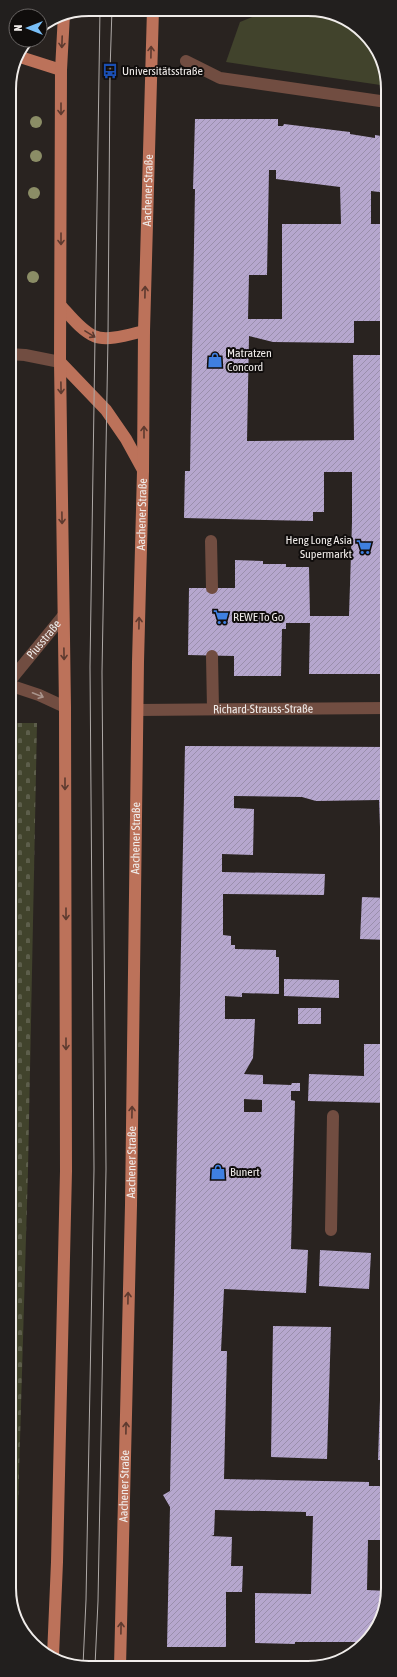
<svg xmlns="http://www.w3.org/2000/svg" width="397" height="1677" font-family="'Asap Condensed',sans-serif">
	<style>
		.cemetery { fill: url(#cemetery-stones) }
		.green { fill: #41432c }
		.building { fill: url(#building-hatch); fill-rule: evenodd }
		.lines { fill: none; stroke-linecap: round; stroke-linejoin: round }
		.service { stroke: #714d41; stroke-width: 12 }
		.minor { stroke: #714d41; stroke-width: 12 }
		.primary { stroke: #bc725a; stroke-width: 12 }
		.tram { stroke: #aea9a7; stroke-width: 1 }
		.tree { fill: #8b8d66 }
		.oneway { stroke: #5d3a2f }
		.oneway2 { stroke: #aa958d }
		.labels { text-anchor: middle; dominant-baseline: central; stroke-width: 4; stroke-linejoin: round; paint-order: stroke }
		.poi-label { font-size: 12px; fill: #f0ecea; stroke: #100d0c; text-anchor: start }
		.street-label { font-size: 12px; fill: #f0ecea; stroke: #100d0c }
		.rim { fill: none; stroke: #f0ecea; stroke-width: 2 }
	</style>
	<defs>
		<pattern id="cemetery-stones" width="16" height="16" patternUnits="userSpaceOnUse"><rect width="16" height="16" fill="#41432c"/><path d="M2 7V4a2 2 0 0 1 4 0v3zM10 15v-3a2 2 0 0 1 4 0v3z" fill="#5d5e4b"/></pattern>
		<pattern id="building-hatch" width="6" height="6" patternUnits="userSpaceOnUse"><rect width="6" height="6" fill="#b6a7ce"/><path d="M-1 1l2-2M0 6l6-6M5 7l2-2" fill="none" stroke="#9a8fac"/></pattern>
	</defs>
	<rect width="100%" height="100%" fill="#292320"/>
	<path class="cemetery" d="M9,723H37L28,1170L15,1609L10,1599Z"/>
	<path class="green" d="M269,10L324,11L365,33L387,78V86L226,62L240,22Z"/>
	<path class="building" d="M195,119H278V126H283L284,124L350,132V134L375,138V135L387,137V193L371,191V224H387V321H354V343L273,342L249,336L247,441L354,440L353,355H387L388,674H309L310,623H286V629H282L281,676H234V656L188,655L189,588H235V560L263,561V564H286V567H309L310,616H349L352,522V472H314H324V512H313V521L184,518L185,471H190L195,189H193ZM269,170H276V179L340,187L341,224H282V319H248L249,275H267Z
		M9,177H15L14,251H9Z
		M9,573H13L11,657H9Z
		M185,746L388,747V827H380L379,800L316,801L302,797L234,796V808L254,809L253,855L222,854V872L325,874L324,895L223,894V935L231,936V945H235V949L276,950V957H279V994L242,993V997L225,996V1019H255L253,1058L244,1074L263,1075V1084L291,1085L292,1083H300V1091H291V1100L295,1101L291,1249L308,1250L306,1293L224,1289L221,1351H227L224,1479L369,1482V1486H388V1540H368L367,1590L388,1591V1593L367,1642H295V1644L255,1643V1593L311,1594L313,1516H306V1512L215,1510L214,1535L211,1536L232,1537L231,1566H243L242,1592H226V1647H167L170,1507L163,1495L170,1491ZM244,1099L262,1100V1112H244Z
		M362,897L388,898V940L360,939Z
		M284,979L339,980V998L284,996Z
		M298,1008H321V1024H298Z
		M364,1044H388V1103L308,1101L309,1074L364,1076Z
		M320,1250L371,1253L369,1289L319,1286Z
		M273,1326L331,1327L327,1459L271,1457Z
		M382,1340H388V1460H378Z"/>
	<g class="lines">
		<path class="service" d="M211,541L212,588
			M212,656L213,709
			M331,1230L333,1116"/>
		<g class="minor">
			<path d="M186,61L220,78L387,102"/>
			<path d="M9,354L25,355L60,362"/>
			<path id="s1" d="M9,682L63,616"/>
			<path d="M9,685L39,695L65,707"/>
			<path id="s2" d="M138,710L388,708"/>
		</g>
		<g class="primary">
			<path d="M17,56L61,70"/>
			<path d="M62,307C71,317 82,331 94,336C107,342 131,334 144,331"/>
			<path d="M60,362L106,410L126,439L143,470"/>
			<path d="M53,1656L57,1562L66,1171L65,707L60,362L61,70L64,14"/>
			<path id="s3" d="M120,1667L131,1205L138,662L143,471L144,331L153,9"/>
		</g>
		<path class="tram" d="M83,1666L86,1600L94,1169L90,667L100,9
			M95,1666L98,1601L106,1169L102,672L108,337L110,71L112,9"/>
	</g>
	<g class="tree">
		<circle cx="36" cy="122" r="6"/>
		<circle cx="36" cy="156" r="6"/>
		<circle cx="34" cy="193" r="6"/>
		<circle cx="33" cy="277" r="6"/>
	</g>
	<defs><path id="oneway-shaft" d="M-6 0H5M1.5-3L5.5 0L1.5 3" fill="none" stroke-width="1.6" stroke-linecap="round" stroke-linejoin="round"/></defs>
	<g class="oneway">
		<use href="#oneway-shaft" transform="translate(62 42) rotate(92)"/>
		<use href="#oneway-shaft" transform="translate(151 52) rotate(-89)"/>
		<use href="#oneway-shaft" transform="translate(61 109) rotate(90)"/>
		<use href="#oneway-shaft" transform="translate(61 239) rotate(90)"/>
		<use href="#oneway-shaft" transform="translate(145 292) rotate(-89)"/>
		<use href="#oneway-shaft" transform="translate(90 334) rotate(32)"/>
		<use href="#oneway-shaft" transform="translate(61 388) rotate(89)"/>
		<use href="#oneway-shaft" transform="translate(144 432) rotate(-90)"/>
		<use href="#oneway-shaft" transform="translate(62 518) rotate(89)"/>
		<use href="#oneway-shaft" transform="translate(139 623) rotate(-89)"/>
		<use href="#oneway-shaft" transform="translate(64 654) rotate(89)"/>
		<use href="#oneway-shaft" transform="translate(65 784) rotate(90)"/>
		<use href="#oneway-shaft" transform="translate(66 914) rotate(90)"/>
		<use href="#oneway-shaft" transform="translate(66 1044) rotate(90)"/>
		<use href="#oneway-shaft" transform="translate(132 1112) rotate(-89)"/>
		<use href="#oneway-shaft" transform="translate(128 1298) rotate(-89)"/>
		<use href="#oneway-shaft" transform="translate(126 1428) rotate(-89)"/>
		<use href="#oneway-shaft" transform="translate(121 1628) rotate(-89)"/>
	</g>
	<use class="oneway2" href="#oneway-shaft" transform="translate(38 695) rotate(22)"/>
	<defs>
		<symbol id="bus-bare" viewBox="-9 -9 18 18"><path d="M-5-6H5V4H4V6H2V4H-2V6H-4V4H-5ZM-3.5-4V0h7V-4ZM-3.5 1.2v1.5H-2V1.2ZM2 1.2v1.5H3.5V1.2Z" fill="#1a4fb4" stroke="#100d0c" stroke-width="2.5" paint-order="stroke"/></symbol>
		<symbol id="shop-bare" viewBox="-9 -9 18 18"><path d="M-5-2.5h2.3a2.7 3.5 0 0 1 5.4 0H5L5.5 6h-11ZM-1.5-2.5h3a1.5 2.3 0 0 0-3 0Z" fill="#3f7fe0" stroke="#100d0c" stroke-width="2.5" paint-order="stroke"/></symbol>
		<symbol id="supermarket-bare" viewBox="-9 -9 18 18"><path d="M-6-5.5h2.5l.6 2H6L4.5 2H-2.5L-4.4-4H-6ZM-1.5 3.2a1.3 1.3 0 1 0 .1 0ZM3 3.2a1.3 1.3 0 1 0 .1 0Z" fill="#3f7fe0" stroke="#100d0c" stroke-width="2.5" paint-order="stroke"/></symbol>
	</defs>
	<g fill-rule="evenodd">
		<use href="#bus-bare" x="99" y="60" width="22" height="22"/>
		<use href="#shop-bare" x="204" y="349" width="22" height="22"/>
		<use href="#supermarket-bare" x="353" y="536" width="22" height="22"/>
		<use href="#supermarket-bare" x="210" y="606" width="22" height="22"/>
		<use href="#shop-bare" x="207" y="1161" width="22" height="22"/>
	</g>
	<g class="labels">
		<g class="poi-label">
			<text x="122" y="71">Universitätsstraße</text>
			<text x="227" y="353">Matratzen<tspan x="227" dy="14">Concord</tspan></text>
			<text x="352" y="540" text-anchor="end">Heng Long Asia<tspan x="352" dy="14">Supermarkt</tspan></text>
			<text x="233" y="617">REWE To Go</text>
			<text x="230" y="1172">Bunert</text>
		</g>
		<g class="street-label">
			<text stroke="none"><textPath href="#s3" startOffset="1477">Aachener Straße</textPath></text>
			<text stroke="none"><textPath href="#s3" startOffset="1153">Aachener Straße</textPath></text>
			<text stroke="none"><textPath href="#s1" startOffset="55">Piusstraße</textPath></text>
			<text stroke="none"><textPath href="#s2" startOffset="125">Richard-Strauss-Straße</textPath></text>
			<text stroke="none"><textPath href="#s3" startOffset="829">Aachener Straße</textPath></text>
			<text stroke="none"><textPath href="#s3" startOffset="505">Aachener Straße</textPath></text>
			<text stroke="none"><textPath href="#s3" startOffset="181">Aachener Straße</textPath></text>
		</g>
	</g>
	<path d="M0 0H397V1677H0ZM89 16H308A73 73 0 0 1 381 89V1588A73 73 0 0 1 308 1661H89A73 73 0 0 1 16 1588V89A73 73 0 0 1 89 16Z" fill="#221f1e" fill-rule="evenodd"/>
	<path class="rim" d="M89 16H308A73 73 0 0 1 381 89V1588A73 73 0 0 1 308 1661H89A73 73 0 0 1 16 1588V89A73 73 0 0 1 89 16Z"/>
	<g transform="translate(28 28) rotate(270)"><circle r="19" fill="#100d0c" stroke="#6a6665"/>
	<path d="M0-3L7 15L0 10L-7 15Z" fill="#79bff8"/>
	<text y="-6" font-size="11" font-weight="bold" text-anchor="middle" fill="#f0ecea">N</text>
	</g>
</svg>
